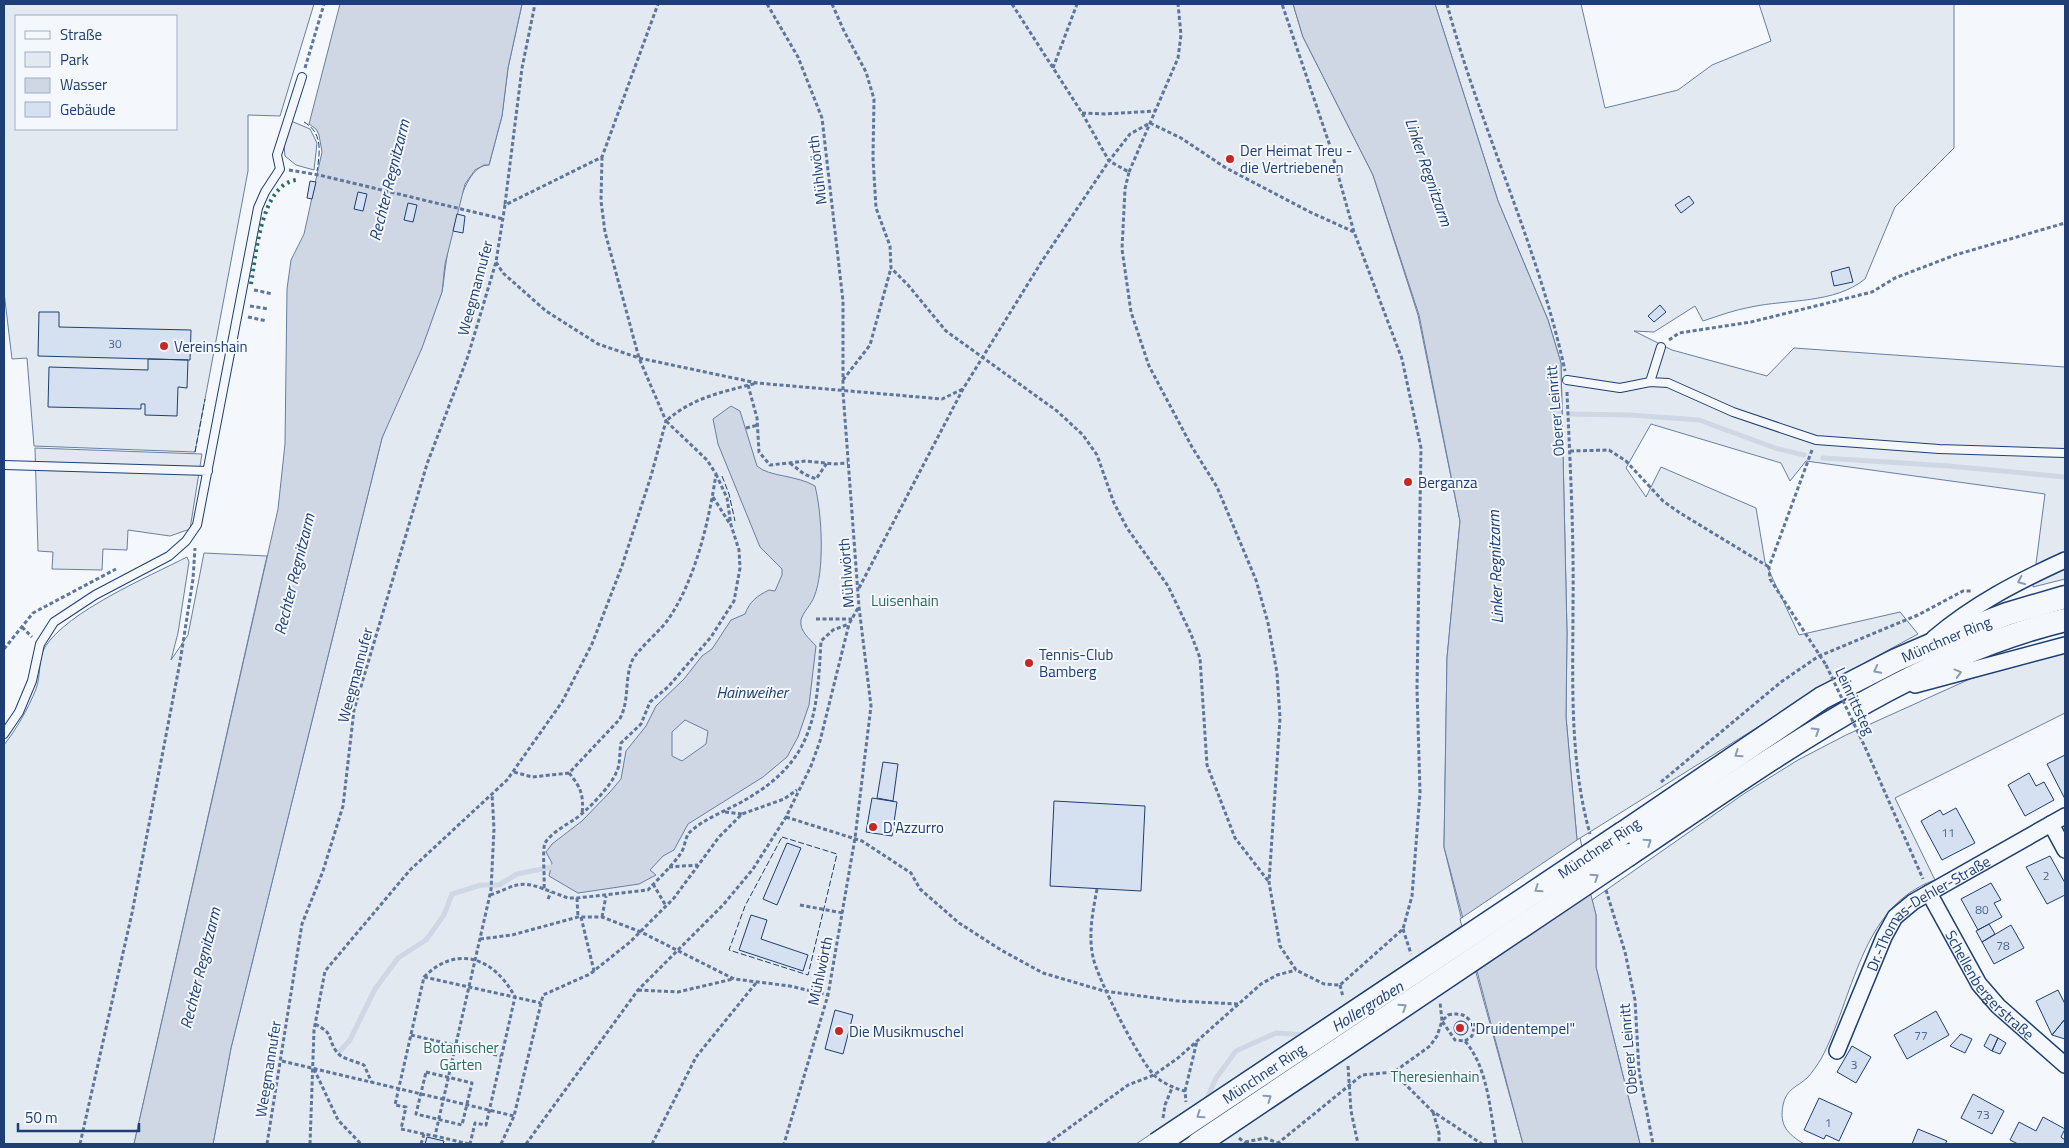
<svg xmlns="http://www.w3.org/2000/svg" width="2069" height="1148" font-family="'Titillium Web',sans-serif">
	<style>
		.green { fill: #e3e9f0; stroke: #687fa3; fill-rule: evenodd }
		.parking { fill: #e3e8f0; stroke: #687fa3 }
		.water { fill: #cfd7e4; stroke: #687fa3; fill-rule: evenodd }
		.pier { fill: #f4f7fb; stroke: #687fa3 }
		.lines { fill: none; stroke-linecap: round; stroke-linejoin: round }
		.stream { stroke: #cfd7e4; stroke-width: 5 }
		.building { fill: #d5e0f0; stroke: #1d3f73 }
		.service-casing { stroke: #1d3f73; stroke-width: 10 }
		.minor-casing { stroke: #1d3f73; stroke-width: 18 }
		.primary-casing { stroke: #1d3f73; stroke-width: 25 }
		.path { stroke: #5e769c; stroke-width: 3; stroke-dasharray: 4 2.5; stroke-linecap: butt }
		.service { stroke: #f4f7fb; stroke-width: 8 }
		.minor { stroke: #f4f7fb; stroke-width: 15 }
		.primary { stroke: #f4f7fb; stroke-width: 22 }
		.primary-bridge-casing { stroke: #1d3f73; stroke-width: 25; stroke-linecap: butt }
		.path-bridge { stroke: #5e769c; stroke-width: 3; stroke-dasharray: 4 2.5; stroke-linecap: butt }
		.primary-bridge { stroke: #f4f7fb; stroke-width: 22 }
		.hedge { stroke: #2c6c60; stroke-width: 4; stroke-dasharray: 2.5 4; stroke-linecap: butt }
		.fence { stroke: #1d3f73; stroke-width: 1; stroke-dasharray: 6 2.5; stroke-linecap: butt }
		.oneway { stroke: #889bb7 }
		.poi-dot { fill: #c62828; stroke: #f4f7fb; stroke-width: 2 }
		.labels { text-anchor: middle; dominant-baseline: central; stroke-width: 4; stroke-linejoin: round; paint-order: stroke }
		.number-label { font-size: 12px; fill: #4b6792 }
		.poi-label { font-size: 15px; fill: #1d3f73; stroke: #f4f7fb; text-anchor: start }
		.street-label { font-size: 15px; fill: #1d3f73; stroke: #f4f7fb }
		.park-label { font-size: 15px; fill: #2c6c60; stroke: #f4f7fb }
		.water-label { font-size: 16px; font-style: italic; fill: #1d3f73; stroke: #f4f7fb }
	</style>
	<rect width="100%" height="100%" fill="#f4f7fb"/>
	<path class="green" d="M4,4H314L280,116L248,115V171L195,452L34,446L27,358L12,359L4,292ZM16,16H176V129H16Z
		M522,4H1293L1303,37L1373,175L1418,315L1460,521L1447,658L1444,847L1463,925L1136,1144H213L231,1048L382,438C398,396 420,358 433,315C436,305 442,296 443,286C446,262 457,164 489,165L502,116L508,68Z
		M1435,4H1581L1605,108L1678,90L1712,65L1771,41L1759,4H1954V148L1895,207L1865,279C1834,304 1788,299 1751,307C1734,310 1718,316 1703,321L1695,306L1654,332L1634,331L1672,350L1767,376L1794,348L2065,367V579L2033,587L2045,494L1806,461L1790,481L1781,463L1651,424L1626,468L1646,497L1661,467L1756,508L1765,562L1799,635L1900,612L1918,634L1833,680L1577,840L1566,717L1567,633L1561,363L1548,320L1498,201Z
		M291,121L310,129L317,143L314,170L296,165L285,156L284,145Z
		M204,553L267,556L134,1144H4V745C17,728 28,709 36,689C41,676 38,659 45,647C68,611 148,577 187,557L189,562L178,633L171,660L188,635Z
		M2065,651V713L1895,798L1935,880C1860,906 1854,998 1821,1059C1817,1065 1813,1072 1807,1078C1797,1087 1786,1089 1783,1105C1779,1126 1788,1134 1804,1144H1640L1596,967V915L1592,900L1745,793L1798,760L1846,735L1970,679Z
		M1475,969L1523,1144H1216Z"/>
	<path class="parking" d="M35,448L202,454L190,529L170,536L128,530L127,550L103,549L102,570L52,569L53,552L38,551Z"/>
	<path class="water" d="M340,4H522L508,68L502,116L489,165H484L475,170L465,184L445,264L442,292L422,348L382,438L231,1048L213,1144H134L278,509L285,444L287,289L291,260L304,234L322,152L319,135L316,129L309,124Z
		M1293,4H1435L1498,201L1548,320L1561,363L1567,633L1566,717L1577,840L1596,915V967L1640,1144H1523L1444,847L1447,658L1460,521L1419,315L1373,175L1303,37Z
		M731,406L740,411L757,466C769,477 797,475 815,486C822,513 825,571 814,597C811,605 803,612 801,620C799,631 810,639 816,646L809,705L798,737L787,757L763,777L688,824L674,850L663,856L650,870L656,875L639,884L578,893L549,876L552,863L546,852L552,844L582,821L610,792L621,779L626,751L646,726L656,706L684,679L702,656L712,649L731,620L745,614C750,601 757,596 769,590L775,591L782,575V569L760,547L718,444L713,419ZM685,720L708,731L706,744L682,761L672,756V732Z"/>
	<path class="pier" d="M1580,838L1592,892L1474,973L1460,919Z"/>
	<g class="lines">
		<path class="stream" d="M1570,414L1630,415L1699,420L1775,448L1804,455
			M1823,458L1949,466L2065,477
			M340,1051L350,1040L375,989L398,958L426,940L444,915L452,894L481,885H499L517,874L557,866
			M1205,1103L1216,1078L1236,1051L1276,1033L1306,1035"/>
	</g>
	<path class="building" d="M310,181L316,182L312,199L307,198Z
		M358,192L367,194L363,211L354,209Z
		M1689,196L1694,203L1681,213L1675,205Z
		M408,203L417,205L413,222L404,220Z
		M457,214L465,216L463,233L453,231Z
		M1849,267L1853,282L1834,286L1831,272Z
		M1660,305L1666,312L1654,322L1648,316Z
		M39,312H59V327L191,330L190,360L38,356Z
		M148,359L188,360L187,388L178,387L177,416L145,415V404H141V409L48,407L49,367L148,370Z
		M2065,755V799L2047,764Z
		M883,762L898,764L893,801L877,798Z
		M2029,773L2036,786L2044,782L2054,800L2025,816L2008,785Z
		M872,798L897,802L892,836L866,832Z
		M1054,801L1145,806L1141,891L1050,886Z
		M1956,808L1975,843L1942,860L1921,821L1940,810L1943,815Z
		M787,843L801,848L777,905L763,899Z
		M2050,856L2065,883V895L2047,904L2026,867Z
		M1991,883L2001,900L1994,903L2002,917L1978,930L1961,899Z
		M751,915L767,920L761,939L808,955L803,971L739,950Z
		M1989,924L1995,934L1982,942L1976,931Z
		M2011,925L2024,948L1994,964L1982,942Z
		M2058,990L2065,1004V1019L2052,1035L2036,1001Z
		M835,1010L853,1015L843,1054L825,1049Z
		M1936,1011L1949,1035L1907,1059L1894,1035Z
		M2065,1019V1039L2052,1035Z
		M1454 1028a7 7 0 1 1 14 0a7 7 0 1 1-14 0Z
		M1961,1034L1972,1039L1965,1053L1950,1046Z
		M1990,1034L1998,1038L1992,1051L1984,1046Z
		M1998,1038L2006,1043L2000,1054L1992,1051Z
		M1852,1046L1871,1057L1856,1083L1837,1072Z
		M1973,1094L2004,1111L1992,1134L1961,1118Z
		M1819,1098L1852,1113L1839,1141L1826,1135L1824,1139L1804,1130Z
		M2043,1117L2065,1129L2061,1137L2065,1140V1144H2018L2010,1140L2019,1122L2036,1131Z
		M1918,1129L1947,1141L1945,1144H1912Z
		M427,1137L444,1141L443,1144H425Z"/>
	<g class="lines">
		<defs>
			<path id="service" d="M1567,380L1620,388L1650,382L1668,383L1733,412L1816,440L1939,449L2065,453
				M1650,382L1661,347
				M4,465L208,471
				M4,734L19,712L32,681L40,644L54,622L95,595L169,556L186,541L197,525L258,208L265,192L280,169L277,155L302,77"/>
			<g id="minor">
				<path d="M1934,638C1974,604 2017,582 2065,560"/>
				<path d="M1915,685L2065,645"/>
				<path d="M2051,824L2065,850"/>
				<path id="s1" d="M1929,893L1979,984L1998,1006L2065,1065"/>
				<path id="s2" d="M1837,1051L1884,937L1895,917L1913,902L2065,816"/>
			</g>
			<g id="primary">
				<path id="s3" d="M1623,833L1822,698L1896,660L1963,631L2007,614L2065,597"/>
				<path d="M1628,855C1765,764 1902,660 2065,620"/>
			</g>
		</defs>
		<use href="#service" class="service-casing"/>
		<use href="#minor" class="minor-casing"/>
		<use href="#primary" class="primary-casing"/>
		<path class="path" d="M767,4L798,57L822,118L843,301V392L859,607L871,706L855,838L828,995L784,1144
			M832,4L844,31L866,72L874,99L873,158L876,208L890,246L891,268L908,285L946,331L1057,411L1083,435L1097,455L1114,503L1127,528L1168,586L1191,634L1200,658L1207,765L1235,838L1269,882
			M1012,4L1082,113L1109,161L1129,172L1125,189L1122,249L1131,312L1149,366L1192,447L1217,487L1256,580L1268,623L1277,673L1280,718L1269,882L1280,946L1296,970L1324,984L1340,985L1403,929L1412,896L1420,793L1417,689L1421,448L1402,359L1354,232L1330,146L1282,4
			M1447,4C1480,128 1538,245 1565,371
			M305,68L324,4
			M1053,68L1077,4
			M1082,113L1105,114L1155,111
			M1150,123L1181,138L1226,168L1310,212L1354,232
			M289,170L319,175L503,219
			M1129,172L1178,58L1181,35L1178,4
			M505,204L522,68L535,4
			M496,262L503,273L546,311L598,344L639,358L757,383L942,399L963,389
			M254,290L273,294
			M250,306L269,309
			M248,317L267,321
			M1669,340L1679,333L1751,322L1872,292L1895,278L1955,255L2065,223
			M843,380L870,345L891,268
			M748,385L757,418L759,452L770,465L806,461L834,464L848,463
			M1567,392C1570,462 1574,533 1573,604C1573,680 1569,759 1590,834
			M746,428L758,425
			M1812,450L1769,567L1770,579L1826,665
			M1570,451L1609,450L1626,461L1663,501L1680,513L1769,567
			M790,463L804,474L816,479L827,463
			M716,474L727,498L731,525L739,550L740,568L734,601L711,637L668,687L650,702L641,724L621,743C619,753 621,764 616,773C611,786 587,811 575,819C566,825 551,833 545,843C542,850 545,878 544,889L568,898H577L648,890C658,879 672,866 681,853C685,847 685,838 689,833C701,820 730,809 745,800C815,760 817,714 821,641L833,630L849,624
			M713,497L730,524
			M859,588L963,389L1042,261L1109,161L1130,134L1150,123
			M816,619H852
			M22,627L32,637
			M4,649L33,613L116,569
			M1865,747L1923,879
			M514,772L532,777L569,773L619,720C630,702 624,680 632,661C637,650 659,632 667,621C695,582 709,521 716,474L707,460L666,421C693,397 723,392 757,383
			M569,773C581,787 584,796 582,814
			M1661,782L1781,682L1819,656L1918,615L1963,591H1973
			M725,812L742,814
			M786,817L862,841L911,873L920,889L959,923L1001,950L1043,973L1104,991L1178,1001L1238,1004
			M669,867L698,865
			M653,884L666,906
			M1097,889C1093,911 1088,934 1093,957C1097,978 1140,1062 1155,1076C1164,1084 1174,1088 1185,1091L1186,1102
			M1606,890L1625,952L1635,1000L1639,1071L1653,1144
			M490,895C514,887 518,879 544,889
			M577,898L578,917
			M548,899L551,892
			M800,905L843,913
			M581,917L594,971
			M602,917L606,896
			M1403,929L1411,954
			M480,939L512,935L578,917H602L641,932L734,979L790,986L828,995
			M424,977C458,943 495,959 515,997L486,1125L475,1123L470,1144
			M1340,985L1343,997
			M638,990L678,992L733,979
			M315,1024C335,1035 326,1035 336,1051C341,1059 355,1061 364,1065L372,1083
			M411,1035L501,1056
			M1465,1041L1472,1036L1474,1028C1469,1016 1462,1012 1448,1015L1442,1021L1455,1040L1465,1041C1488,1068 1490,1110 1496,1144
			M282,1061L514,1116
			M1348,1066L1351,1111L1358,1144
			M314,1069L338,1120L361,1144
			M426,1072L472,1083L462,1125L416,1114Z
			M1394,1073L1432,1111L1482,1144
			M1185,1091L1197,1041
			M1433,1112L1439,1133V1144
			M1163,1118L1165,1105L1172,1088
			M424,1134L401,1129L406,1107L395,1105L424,977L541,1003
			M1239,1138L1246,1144
			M1245,1142L1265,1138L1278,1143
			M80,1144L132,913L180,662L193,579L195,548
			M267,1144L302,924L323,871L343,806L354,710L427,464L468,356L496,262L505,205L602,157L658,4
			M310,1144L314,1030L325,971L410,870L507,780L562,702L592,644L622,566L651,476L666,421L639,358L605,232L601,201L602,157
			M421,1144L424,1134L435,1136
			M469,1144L435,1136L491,890L494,829L492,793
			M501,1144L514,1116L543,995L590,974L630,942L674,898L719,837L742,814L784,799L797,790
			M526,1144L638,990L723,905L753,869L786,817L811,766L820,741L849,624L858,608
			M652,1144L696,1057L756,983
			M1047,1144L1128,1085L1154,1075L1178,1058L1261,984L1277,975L1296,970
			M1277,1144L1362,1075L1394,1072L1430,1046L1437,1036L1442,1021L1440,1002"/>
		<use href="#service" class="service"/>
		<use href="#minor" class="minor"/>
		<use href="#primary" class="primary"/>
		<defs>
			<g id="primary-bridge">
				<path id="s4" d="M1157,1144L1623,833"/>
				<path d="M1198,1144L1628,855"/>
			</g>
		</defs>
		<use href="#primary-bridge" class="primary-bridge-casing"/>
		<path class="path-bridge" d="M1826,665L1865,747"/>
		<use href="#primary-bridge" class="primary-bridge"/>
		<path class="hedge" d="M251,284C256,255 261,185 296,180"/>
		<path class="fence" d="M304,122C323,133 320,152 317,171
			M195,452L205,399
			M722,476L729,494L735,521
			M782,837L837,854L808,975L729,950L745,906Z"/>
	</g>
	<defs><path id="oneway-chevron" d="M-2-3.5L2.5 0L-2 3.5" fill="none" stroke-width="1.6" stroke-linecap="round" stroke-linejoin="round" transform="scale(1.25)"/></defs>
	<g class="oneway">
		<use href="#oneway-chevron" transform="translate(2021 581) rotate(155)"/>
		<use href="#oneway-chevron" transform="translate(1877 670) rotate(153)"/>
		<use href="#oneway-chevron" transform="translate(1958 673) rotate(-15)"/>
		<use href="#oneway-chevron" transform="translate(1816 731) rotate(-32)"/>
		<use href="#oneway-chevron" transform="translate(1738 754) rotate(146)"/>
		<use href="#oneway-chevron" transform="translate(1648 842) rotate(-34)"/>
		<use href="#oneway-chevron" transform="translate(1595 877) rotate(-34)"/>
		<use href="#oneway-chevron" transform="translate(1538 889) rotate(146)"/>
		<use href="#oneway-chevron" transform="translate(1403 1007) rotate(-34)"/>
		<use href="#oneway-chevron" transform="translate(1268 1098) rotate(-34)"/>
		<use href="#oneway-chevron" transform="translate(1200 1115) rotate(146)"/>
	</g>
	<g class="poi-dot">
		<circle cx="1230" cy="159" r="5"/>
		<circle cx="164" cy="346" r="5"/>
		<circle cx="1408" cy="482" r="5"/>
		<circle cx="1029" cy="663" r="5"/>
		<circle cx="873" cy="827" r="5"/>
		<circle cx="1460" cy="1028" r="5"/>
		<circle cx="839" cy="1031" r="5"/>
	</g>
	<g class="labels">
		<g class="number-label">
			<text x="115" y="343">30</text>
			<text x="1948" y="832">11</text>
			<text x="2046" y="875">2</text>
			<text x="1982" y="909">80</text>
			<text x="2003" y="945">78</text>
			<text x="1921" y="1035">77</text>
			<text x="1854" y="1064">3</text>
			<text x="1983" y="1114">73</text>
			<text x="1828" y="1122">1</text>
		</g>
		<g class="poi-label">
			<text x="1240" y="150">Der Heimat Treu -<tspan x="1240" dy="17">die Vertriebenen</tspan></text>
			<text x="174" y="346">Vereinshain</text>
			<text x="1418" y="482">Berganza</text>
			<text x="1039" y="654">Tennis-Club<tspan x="1039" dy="17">Bamberg</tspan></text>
			<text x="883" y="827">D'Azzurro</text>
			<text x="1470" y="1028">"Druidentempel"</text>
			<text x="849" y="1031">Die Musikmuschel</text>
		</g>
		<g class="street-label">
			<text transform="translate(817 170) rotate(-97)">Mühlwörth</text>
			<text transform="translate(475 288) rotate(-75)">Weegmannufer</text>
			<text transform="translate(1555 411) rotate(-95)">Oberer Leinritt</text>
			<text transform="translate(846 573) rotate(-94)">Mühlwörth</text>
			<text stroke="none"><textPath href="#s3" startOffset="378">Münchner Ring</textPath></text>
			<text transform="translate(355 675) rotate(-75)">Weegmannufer</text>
			<text transform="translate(1855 701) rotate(65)">Leinrittsteg</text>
			<text transform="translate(1599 848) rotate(-34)">Münchner Ring</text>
			<text stroke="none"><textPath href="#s2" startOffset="172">Dr.-Thomas-Dehler-Straße</textPath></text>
			<text transform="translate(820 971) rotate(-78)">Mühlwörth</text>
			<text stroke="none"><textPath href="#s1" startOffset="111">Schellenbergerstraße</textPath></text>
			<text transform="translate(1628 1049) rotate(-95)">Oberer Leinritt</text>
			<text transform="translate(268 1069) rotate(-81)">Weegmannufer</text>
			<text stroke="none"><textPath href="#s4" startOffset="128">Münchner Ring</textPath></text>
		</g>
		<g class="park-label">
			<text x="905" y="600">Luisenhain</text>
			<text x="461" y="1047">Botanischer<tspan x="461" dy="17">Garten</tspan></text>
			<text x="1435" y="1076">Theresienhain</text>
		</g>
		<g class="water-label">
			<text transform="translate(1429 172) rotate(71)">Linker Regnitzarm</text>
			<text transform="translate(389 180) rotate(-76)">Rechter Regnitzarm</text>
			<text transform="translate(1495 567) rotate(-92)">Linker Regnitzarm</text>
			<text transform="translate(294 574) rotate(-76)">Rechter Regnitzarm</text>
			<text x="752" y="692">Hainweiher</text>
			<text transform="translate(200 968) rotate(-76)">Rechter Regnitzarm</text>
			<text transform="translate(1367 1006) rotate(-32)">Hollergraben</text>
		</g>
	</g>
	<rect width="2069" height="1148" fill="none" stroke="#1d3f73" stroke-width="10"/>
	<rect x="15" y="15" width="162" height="115" fill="#f4f7fb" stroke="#9eadc5"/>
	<rect x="25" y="31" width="25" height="8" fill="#f4f7fb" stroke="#9eadc5"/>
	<text x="60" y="40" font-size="15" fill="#1d3f73">Straße</text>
	<rect x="25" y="52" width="25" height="15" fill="#e3e9f0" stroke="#9eadc5"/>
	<text x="60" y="65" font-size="15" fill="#1d3f73">Park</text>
	<rect x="25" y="78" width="25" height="15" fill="#cfd7e4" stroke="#9eadc5"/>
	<text x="60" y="90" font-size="15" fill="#1d3f73">Wasser</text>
	<rect x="25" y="102" width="25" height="15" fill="#d5e0f0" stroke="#9eadc5"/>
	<text x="60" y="115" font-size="15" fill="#1d3f73">Gebäude</text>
	<path d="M18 1123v8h121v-8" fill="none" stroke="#1d3f73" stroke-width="2.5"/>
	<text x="25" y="1123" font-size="15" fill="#1d3f73" stroke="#f4f7fb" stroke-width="4" paint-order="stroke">50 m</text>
</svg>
